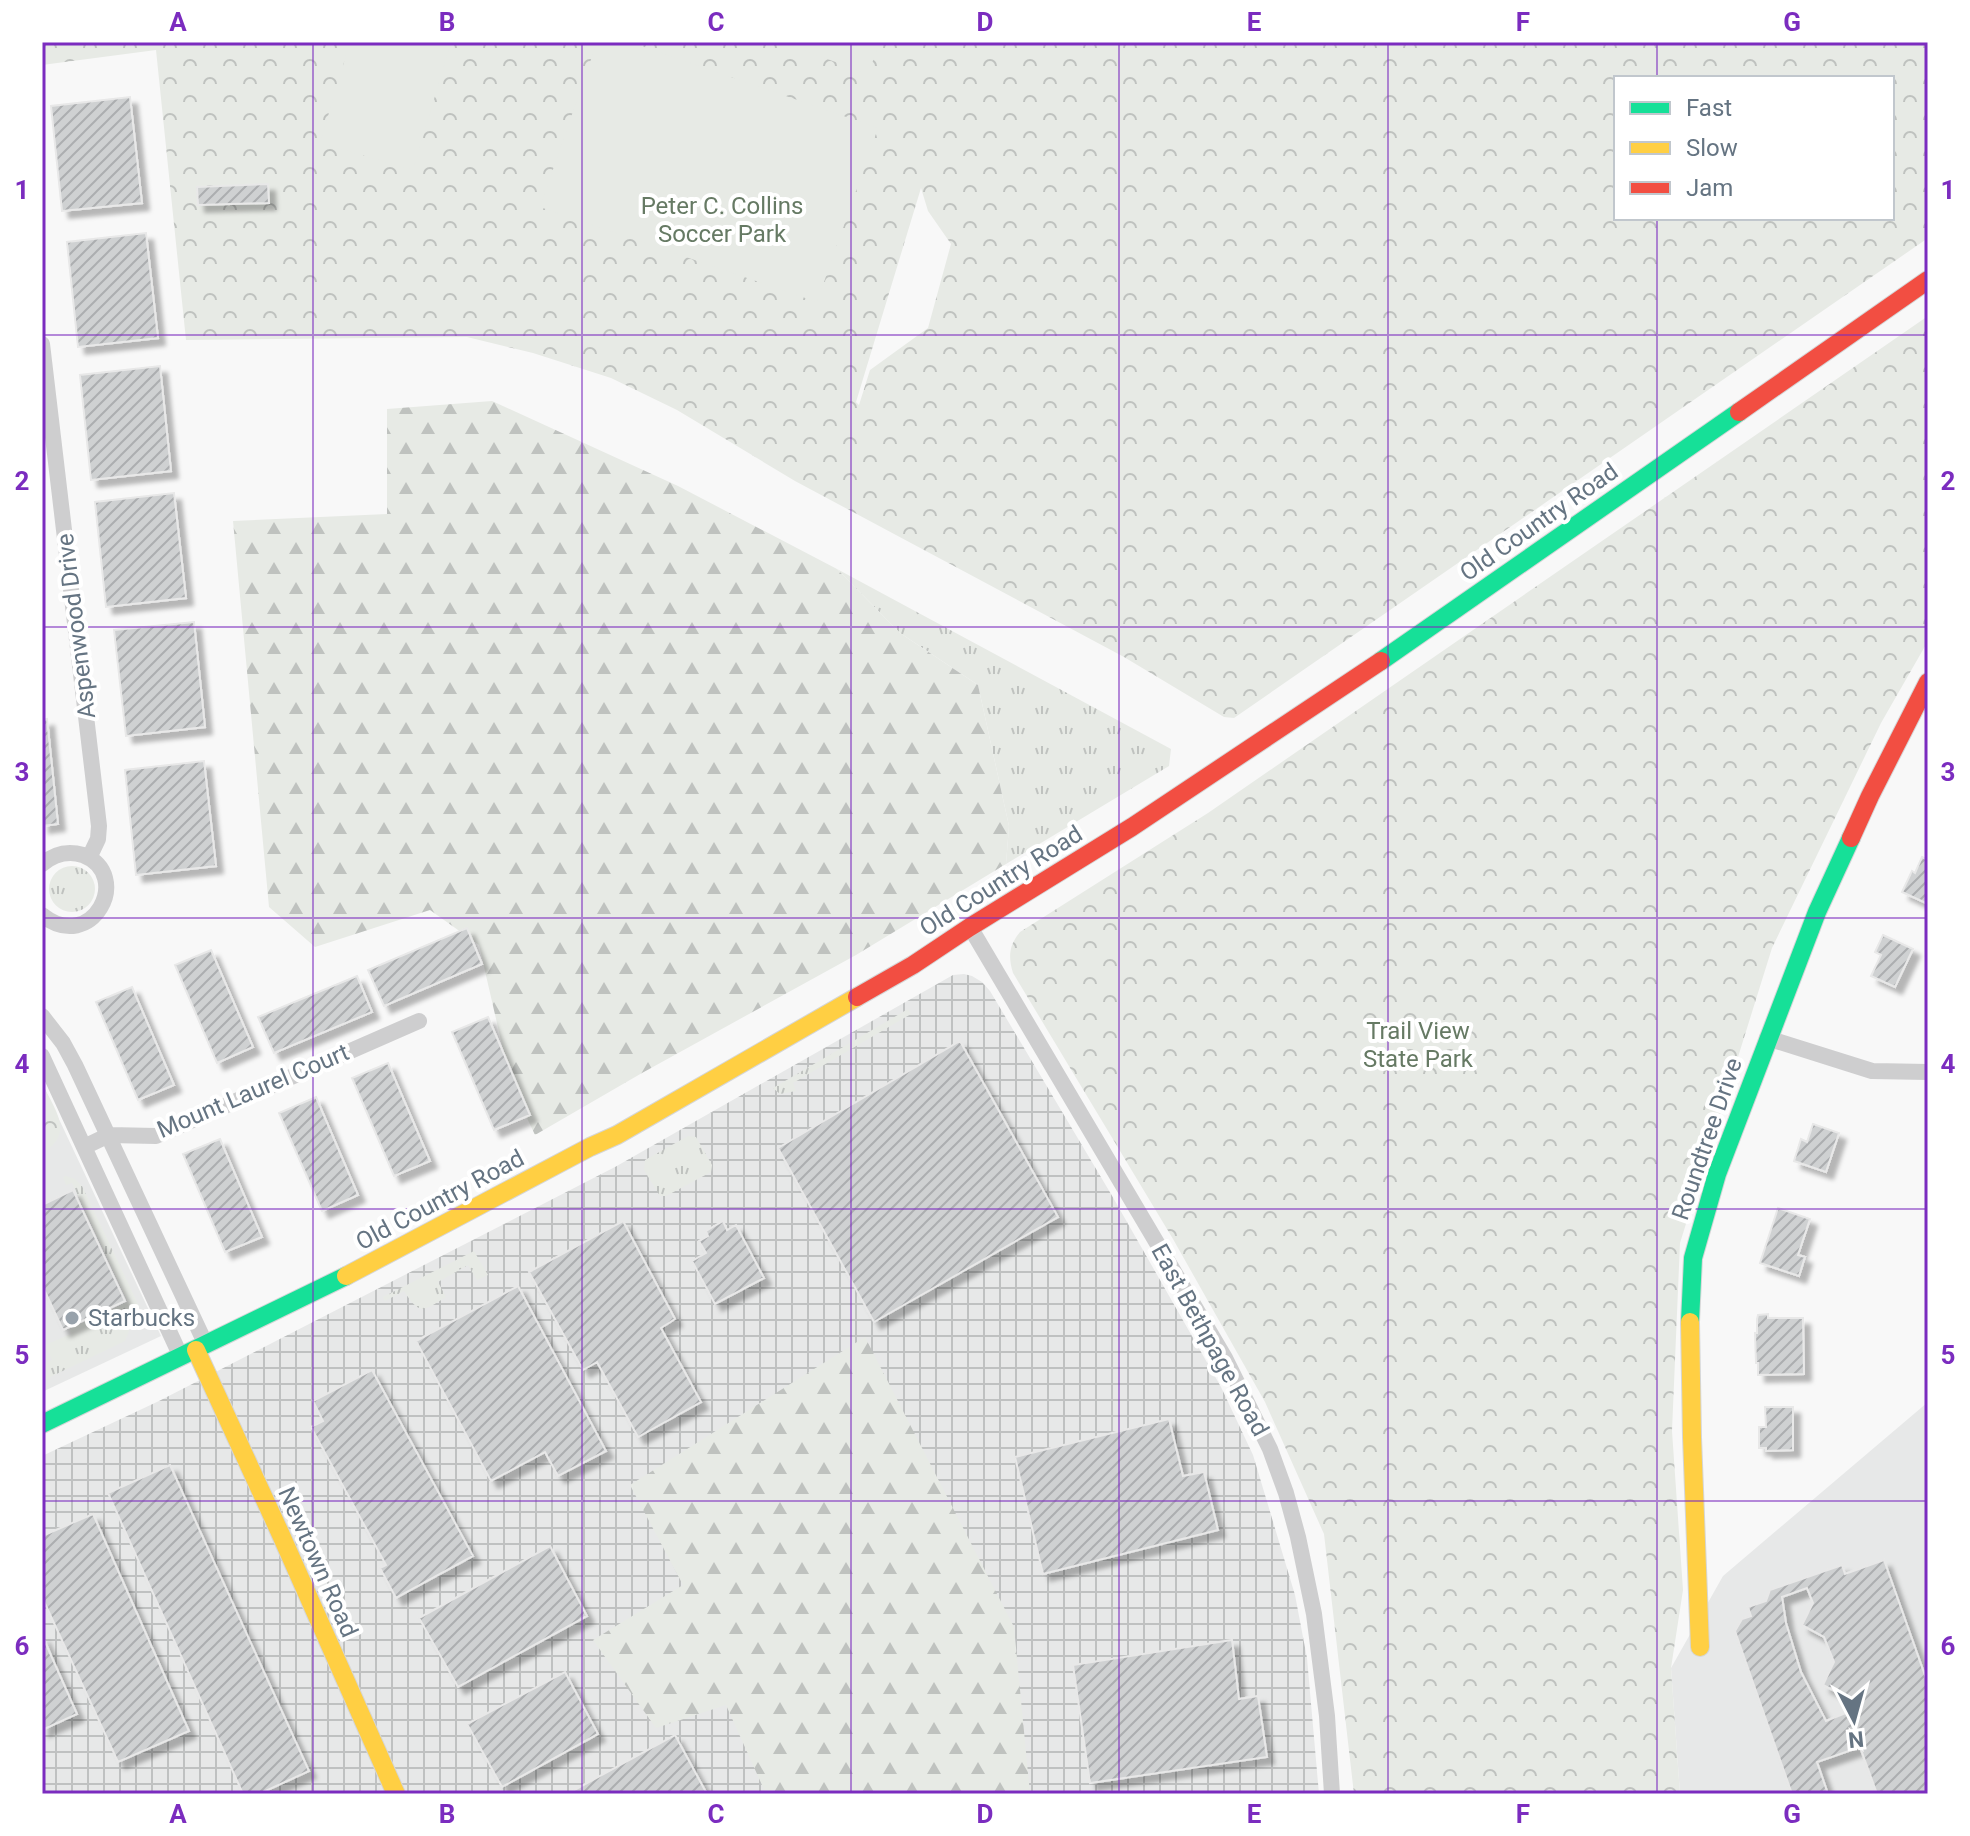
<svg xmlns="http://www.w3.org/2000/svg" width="1970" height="1836" font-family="Roboto,sans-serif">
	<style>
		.built { fill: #e7e8e8 }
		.industrial { fill: url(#industrial-grid) }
		.grass { fill: url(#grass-tufts) }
		.forest { fill: url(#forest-firs) }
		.park { fill: url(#park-crowns); fill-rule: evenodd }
		.pitch { fill: #e7eae5 }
		.building { fill: url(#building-hatch); stroke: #e8e8e8; stroke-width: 2; fill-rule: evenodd; filter: url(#shadow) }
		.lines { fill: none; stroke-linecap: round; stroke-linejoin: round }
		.fast-casing { stroke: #d5d6d7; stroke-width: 20 }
		.slow-casing { stroke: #d5d6d7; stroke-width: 20 }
		.jam-casing { stroke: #d5d6d7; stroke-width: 20 }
		.street { stroke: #cececf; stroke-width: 16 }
		.fast { stroke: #16e098; stroke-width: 18 }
		.slow { stroke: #ffcf43; stroke-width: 18 }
		.jam { stroke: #f24e42; stroke-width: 18 }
		.grid { fill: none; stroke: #7b2cbf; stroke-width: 2; stroke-opacity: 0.55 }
		.poi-dot { fill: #98a2ab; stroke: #fff; stroke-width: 3 }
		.labels { text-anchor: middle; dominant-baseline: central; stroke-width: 8; stroke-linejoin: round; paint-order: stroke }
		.park-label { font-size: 24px; fill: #667a64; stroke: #fff }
		.street-label { font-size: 24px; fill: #657482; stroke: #fff }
		.poi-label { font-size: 24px; fill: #657482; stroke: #fff; text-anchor: start }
		.neatline { fill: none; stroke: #7b2cbf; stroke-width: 3 }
		.grid-label { font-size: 26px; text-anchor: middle; font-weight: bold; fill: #7b2cbf }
	</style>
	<defs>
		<pattern id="industrial-grid" width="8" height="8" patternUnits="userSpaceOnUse" patternTransform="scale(2)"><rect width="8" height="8" fill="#e7e8e8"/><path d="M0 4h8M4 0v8" fill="none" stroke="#bfc1c1"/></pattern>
		<pattern id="grass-tufts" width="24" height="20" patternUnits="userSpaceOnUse" patternTransform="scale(2)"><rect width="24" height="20" fill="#e7eae5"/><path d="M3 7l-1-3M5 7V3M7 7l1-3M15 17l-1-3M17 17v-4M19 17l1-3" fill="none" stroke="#bfc2bf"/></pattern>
		<pattern id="forest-firs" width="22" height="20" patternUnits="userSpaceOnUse" patternTransform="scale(2)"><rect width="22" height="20" fill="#e7eae5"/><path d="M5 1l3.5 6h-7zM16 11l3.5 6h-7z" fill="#bfc2bf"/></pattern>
		<pattern id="park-crowns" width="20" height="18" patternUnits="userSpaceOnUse" patternTransform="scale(2)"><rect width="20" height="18" fill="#e7eae5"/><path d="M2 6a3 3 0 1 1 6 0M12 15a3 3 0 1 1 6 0" fill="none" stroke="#bfc2bf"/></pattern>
		<pattern id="building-hatch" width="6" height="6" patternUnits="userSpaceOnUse" patternTransform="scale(2)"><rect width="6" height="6" fill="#cfd1d2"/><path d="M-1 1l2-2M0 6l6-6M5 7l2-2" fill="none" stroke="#acaeb0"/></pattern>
		<filter id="shadow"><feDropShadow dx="7" dy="7" stdDeviation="2" flood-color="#0004"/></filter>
	</defs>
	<rect width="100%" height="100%" fill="#f8f8f8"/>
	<path class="built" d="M42,1083L161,1336L42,1392Z
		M1928,1402V1794H1680L1671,1668L1723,1576Z"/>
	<path class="industrial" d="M964,974L972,976L982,982L990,991L1111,1194L1221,1387L1253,1455L1295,1595L1307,1658L1319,1794H42V1456L159,1401L615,1167L953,975Z"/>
	<path class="grass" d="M837,569L1171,749L1169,766L1006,864L1009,826L978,685L900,633Z
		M49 889a23 23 0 1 1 46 0a23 23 0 1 1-46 0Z
		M908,1009L911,1014L793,1083L796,1091L780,1094L773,1088Z
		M688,1136L696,1137L712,1165L711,1172L666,1196H660L644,1170L645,1160Z
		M66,1176L75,1179L82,1186L139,1306L125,1341L42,1381V1365L52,1360L45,1345L71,1334L69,1329L128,1302L72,1183L66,1185L63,1177Z
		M474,1251L488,1275L477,1280L468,1265L438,1282L446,1297C423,1311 420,1316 404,1291L385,1301L383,1297Z"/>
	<path class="forest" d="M492,401L678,486L837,569L900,633L978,685L1009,826L1006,864L856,955L642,1073L535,1135L511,1084L479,945L430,910L315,947L269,907L233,521L387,514V409Z
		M865,1337L1014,1627L1030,1794H766L726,1705L656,1728L593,1640L683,1585L630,1485Z"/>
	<path class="park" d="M42,42H1928V238L1234,718L1224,717L1124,657L795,481L677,410L611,378L533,353L467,337L186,340L156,50L42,65ZM1616,78H1892V218H1616ZM921,188L928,211L951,244L928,328L870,370L859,405L856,402Z
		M1928,316V641L1881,723L1772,948L1680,1243L1672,1431L1683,1590L1671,1668L1680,1794H1354L1324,1534L1265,1402L1173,1239L1013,973C1008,957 1009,945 1020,932L1208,813Z
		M42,1083C53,1107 75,1132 45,1151L42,1146Z"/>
	<path class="pitch" d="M350,42H451L413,170L320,143Z
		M597,42H630L878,128L817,302L540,207Z
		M781,42H880L868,74Z"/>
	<path class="building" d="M130,97L142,203L62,211L51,106Z
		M268,184L269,203L198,205L197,187Z
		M146,233L158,338L78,347L67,242Z
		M160,366L171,471L91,480L80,375Z
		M174,493L186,598L106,607L95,502Z
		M194,622L205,727L126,736L114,630Z
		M47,719L58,824L42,826V720Z
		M204,761L216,866L136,875L125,770Z
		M1922,857L1928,860V904L1902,892L1912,871L1915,873Z
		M467,928L482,964L384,1006L368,970Z
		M1883,935L1913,949L1895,987L1871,976L1881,955L1875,952Z
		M211,950L253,1047L217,1063L175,965Z
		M357,976L372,1012L274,1053L258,1017Z
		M132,987L174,1085L138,1100L96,1002Z
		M488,1017L530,1115L494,1130L452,1032Z
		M960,1041L1058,1217L874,1322L778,1148Z
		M388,1063L430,1161L394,1176L352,1078Z
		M316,1097L358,1195L322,1211L279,1113Z
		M1813,1124L1839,1133L1826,1172L1794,1161L1801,1139L1807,1142Z
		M220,1139L262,1237L225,1252L183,1154Z
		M73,1190L125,1301L63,1330L42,1285V1205Z
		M1778,1208L1810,1219L1798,1255L1805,1257L1799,1276L1760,1263Z
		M623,1221L675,1319L661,1328L701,1402L638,1437L597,1362L583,1370L529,1272Z
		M723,1221L727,1230L736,1225L764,1278L715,1304L692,1261L706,1253L699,1241L708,1236L706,1231Z
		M518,1286L606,1451L558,1476L545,1452L491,1481L416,1341Z
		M1768,1314V1318H1803L1804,1374L1758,1375V1363H1756L1755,1333H1757V1319L1758,1315Z
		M372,1370L473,1556L396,1598L380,1568L386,1565L311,1427L323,1421L313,1401Z
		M1765,1407H1793V1450L1766,1451V1448H1759V1427H1766Z
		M1169,1419L1183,1476L1204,1472L1218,1530L1043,1574L1015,1457Z
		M170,1465L309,1771L259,1794H243L108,1493Z
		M93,1514L189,1731L118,1762L42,1597V1536Z
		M550,1546L587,1616L458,1687L419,1618Z
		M1884,1560L1928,1684V1794H1866L1876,1791L1860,1747L1817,1762L1828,1794H1792L1735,1631L1742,1619L1751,1616L1748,1607L1766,1601L1770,1590L1842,1565L1845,1574ZM1807,1588L1813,1603L1802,1625L1824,1637L1834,1662L1823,1685L1845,1696L1851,1711L1826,1721L1801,1672L1786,1623L1782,1597Z
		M42,1635L77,1714L42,1730Z
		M1232,1640L1239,1699L1258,1696L1267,1757L1090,1783L1073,1665Z
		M565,1672L598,1734L502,1787L467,1724Z
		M675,1735L707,1794H567Z"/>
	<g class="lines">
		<defs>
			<path id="fast" d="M1381,661L1739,412
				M1690,1322L1693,1258L1717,1174L1817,912L1851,838
				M42,1424L346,1276"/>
			<path id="slow" d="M346,1276L590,1147L617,1135L857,997
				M1690,1322L1692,1437L1700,1647
				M196,1350L281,1535L396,1794"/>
			<path id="jam" d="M1739,412L1928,280
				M1851,838L1870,796L1928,682
				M857,997L913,965L970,927L1132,827L1381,661"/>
		</defs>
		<use href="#fast" class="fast-casing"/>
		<use href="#slow" class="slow-casing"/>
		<use href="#jam" class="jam-casing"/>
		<path class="street" d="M42,344L99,826L98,839L89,858
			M42,864C54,854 67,850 83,855C134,875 92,955 42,915
			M970,927L1225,1358L1270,1449L1286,1493L1298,1537L1314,1614L1327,1716L1332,1794
			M42,1016L63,1043L75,1065L206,1345
			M1767,1038L1872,1071L1928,1072
			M42,1056L181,1357
			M84,1147L109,1135L156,1136L419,1021"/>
		<use href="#fast" class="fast"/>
		<use href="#slow" class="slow"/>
		<use href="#jam" class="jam"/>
	</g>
	<path class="grid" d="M313,42V1794M582,42V1794M851,42V1794M1119,42V1794M1388,42V1794M1657,42V78M1657,218V1794M42,335H1928M42,627H1928M42,918H1928M42,1209H1928M42,1501H1928"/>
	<circle class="poi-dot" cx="72" cy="1318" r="8"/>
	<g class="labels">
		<g class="park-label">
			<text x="722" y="206">Peter C. Collins<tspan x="722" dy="28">Soccer Park</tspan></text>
			<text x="1418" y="1031">Trail View<tspan x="1418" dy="28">State Park</tspan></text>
		</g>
		<g class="street-label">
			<text transform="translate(1539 522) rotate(-35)">Old Country Road</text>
			<text transform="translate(76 626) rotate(-97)">Aspenwood Drive</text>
			<text transform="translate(1001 881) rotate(-32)">Old Country Road</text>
			<text transform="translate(253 1091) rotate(-23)">Mount Laurel Court</text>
			<text transform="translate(1707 1139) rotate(-71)">Roundtree Drive</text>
			<text transform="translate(440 1200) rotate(-28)">Old Country Road</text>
			<text transform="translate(1210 1340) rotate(61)">East Bethpage Road</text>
			<text transform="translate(318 1562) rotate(66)">Newtown Road</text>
		</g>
		<g class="poi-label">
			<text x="88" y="1318">Starbucks</text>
		</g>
	</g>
	<rect width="1970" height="1836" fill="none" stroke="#ffffff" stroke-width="88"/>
	<rect x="1614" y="76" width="280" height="144" fill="#ffffff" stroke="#c1c7cd" stroke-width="2"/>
	<rect x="1630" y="102" width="40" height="12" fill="#16e098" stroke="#c1c7cd" stroke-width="2"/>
	<text x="1686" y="116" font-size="24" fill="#657482">Fast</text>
	<rect x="1630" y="142" width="40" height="12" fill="#ffcf43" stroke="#c1c7cd" stroke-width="2"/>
	<text x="1686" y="156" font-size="24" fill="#657482">Slow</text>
	<rect x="1630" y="182" width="40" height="12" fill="#f24e42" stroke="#c1c7cd" stroke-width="2"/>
	<text x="1686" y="196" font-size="24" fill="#657482">Jam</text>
	<g transform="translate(1854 1720) rotate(174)" stroke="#ffffff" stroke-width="6" paint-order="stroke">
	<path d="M0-6L14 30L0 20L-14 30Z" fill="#657482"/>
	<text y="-12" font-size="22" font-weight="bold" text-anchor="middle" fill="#657482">N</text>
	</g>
	<rect x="44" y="44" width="1882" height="1748" class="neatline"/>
	<g class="grid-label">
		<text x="178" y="31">A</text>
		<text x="447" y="31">B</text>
		<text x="716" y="31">C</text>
		<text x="985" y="31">D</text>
		<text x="1254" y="31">E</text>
		<text x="1523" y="31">F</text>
		<text x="1792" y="31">G</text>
		<text x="22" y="199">1</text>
		<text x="1948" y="199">1</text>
		<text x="22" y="490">2</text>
		<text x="1948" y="490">2</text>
		<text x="22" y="781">3</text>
		<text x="1948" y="781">3</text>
		<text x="22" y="1073">4</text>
		<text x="1948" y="1073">4</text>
		<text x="22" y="1364">5</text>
		<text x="1948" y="1364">5</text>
		<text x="22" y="1655">6</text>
		<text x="1948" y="1655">6</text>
		<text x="178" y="1823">A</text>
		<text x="447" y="1823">B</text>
		<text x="716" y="1823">C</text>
		<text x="985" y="1823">D</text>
		<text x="1254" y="1823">E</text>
		<text x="1523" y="1823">F</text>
		<text x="1792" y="1823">G</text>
	</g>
</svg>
